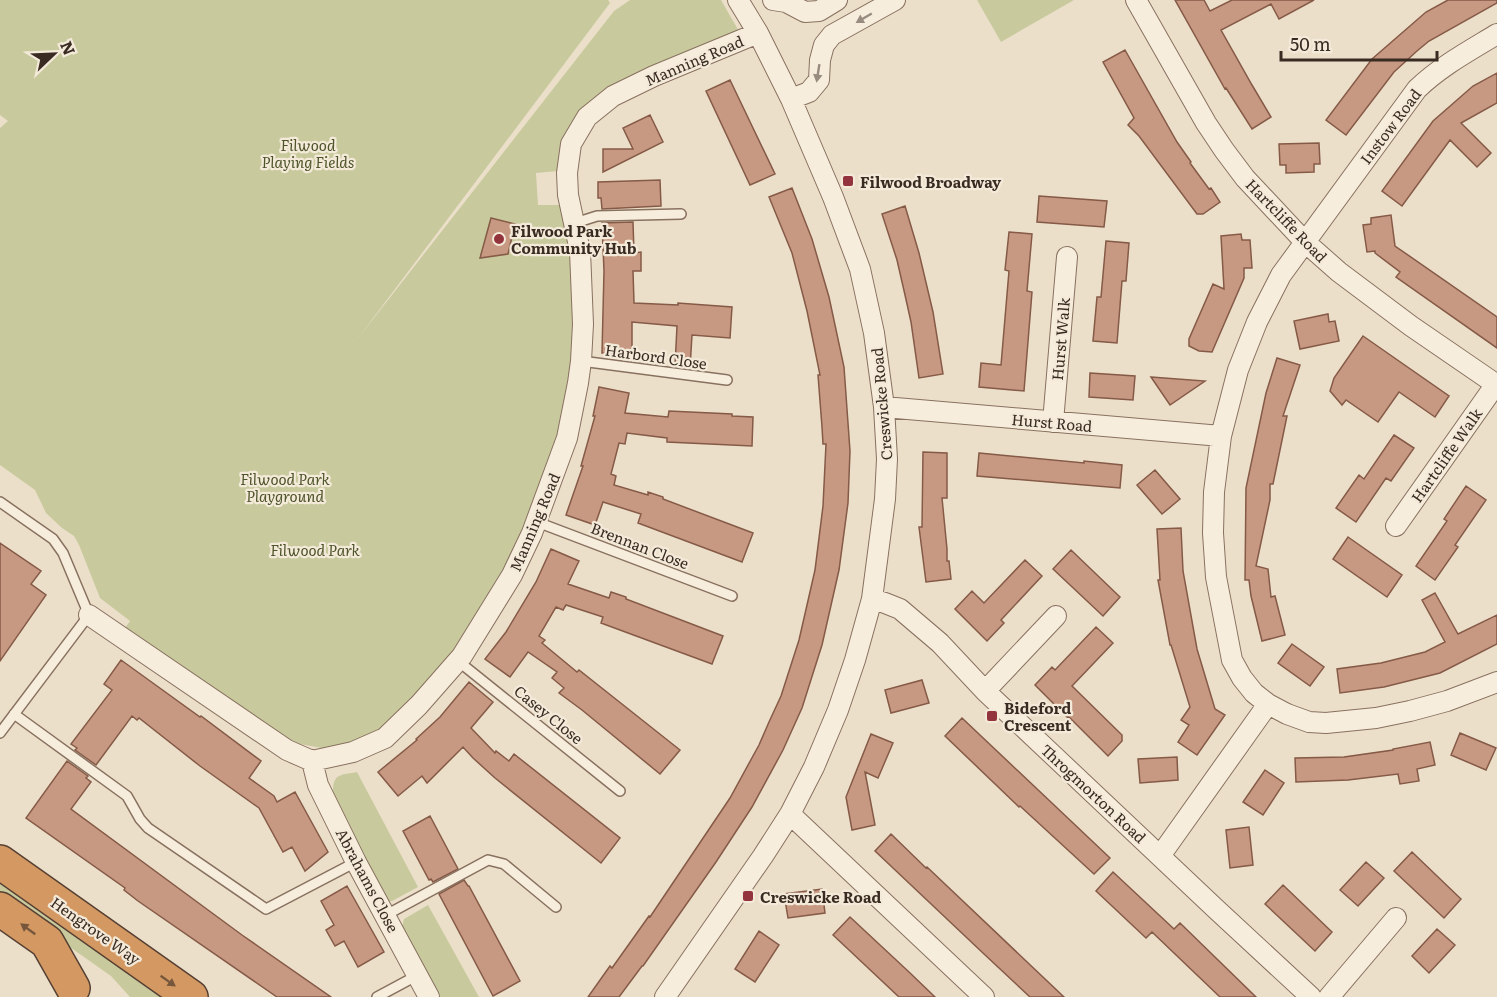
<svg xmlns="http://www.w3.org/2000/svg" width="1497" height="997" font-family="Literata,serif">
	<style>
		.green { fill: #c8ca9e }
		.building { fill: #c79982; stroke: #855a47; stroke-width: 1.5 }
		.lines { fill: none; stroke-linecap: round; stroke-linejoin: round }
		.lane-casing { stroke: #88715f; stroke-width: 12 }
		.street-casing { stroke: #88715f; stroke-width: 22 }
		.highway-casing { stroke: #564033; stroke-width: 36 }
		.lane { stroke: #f7eddd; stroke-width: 9 }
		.street { stroke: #f7eddd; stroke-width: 20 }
		.highway { stroke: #d49862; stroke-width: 33 }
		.oneway { fill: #988c80 }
		.oneway2 { fill: #77573c }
		.poi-dot { fill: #93333c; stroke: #f4ead9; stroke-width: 2 }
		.labels { text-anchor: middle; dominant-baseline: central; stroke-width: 4.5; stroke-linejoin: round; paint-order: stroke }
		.street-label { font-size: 15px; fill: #392b22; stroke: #f4ead9 }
		.park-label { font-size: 15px; font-style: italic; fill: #4d542a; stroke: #f4ead9 }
		.poi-label { font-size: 15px; font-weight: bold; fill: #392b22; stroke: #f4ead9; text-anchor: start }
	</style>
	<rect width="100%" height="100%" fill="#ecdfca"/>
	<path class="green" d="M0,0H608L610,3L359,337L614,11L630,0H721L740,33L607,89C588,102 569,120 562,143C559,152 559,162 558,171L536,173L538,205H560L571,248L574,297L572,363L558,435L545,480L496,594L455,653L395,717L370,736L339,747L322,748L300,744L287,738L125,628L130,621L100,598L79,545L74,536L62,528L46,513L35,490L0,465V128L8,121L0,115Z
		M977,0H1074L1001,42Z
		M357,772L418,887L392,901H388L328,794L333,791C333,773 342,775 357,772Z
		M0,874L173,997H130L111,976L0,898Z
		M428,905L479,997H440L402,927L404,919Z"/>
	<path class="building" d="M1175,0H1204L1210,11L1232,0H1314L1279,19L1271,4L1221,30L1252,85L1271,117L1252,129L1226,88L1225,89Z
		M1448,0H1497V3L1429,41L1417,51L1394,72L1346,135L1326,120L1372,59L1426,12Z
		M1125,50L1177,142L1191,162L1190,163L1209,189L1211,188L1220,202L1203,214H1197L1139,136L1128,125L1134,118L1103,62Z
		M1497,73V103L1461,123L1491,153L1477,167L1450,140L1402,206L1382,191L1433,121L1473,86Z
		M730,80L775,174L750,185L706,91Z
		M650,115L663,142L603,172V149H633L623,128Z
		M1319,143L1320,164H1314V172L1286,173V165H1280L1279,144Z
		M660,180L661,206L602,209L601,198H598V182Z
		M792,188L812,239L829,297L844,367L850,451L848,503L839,570L822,645L802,708L783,750L752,807L716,862L643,966H642L619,997H588L610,966L612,968L649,916L650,917L730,798L759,745L769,722L781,696L799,640L815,570L823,506L826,444H823L822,427L818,375H820L807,311L792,253L769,197Z
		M1039,196L1107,201L1104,227L1037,222Z
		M905,206L919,253L933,312L943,374L919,378L911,322L905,295L897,260L882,214Z
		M1391,215L1395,246L1497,317V348L1396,277L1400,272L1375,253V251L1367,252L1363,225L1371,224V218Z
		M491,218L515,224L508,254L480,258Z
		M633,222L634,253L641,252V271H633L634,303L678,305V303L732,307L730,338L692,335L690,368L675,366L677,326L632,322V354L602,353L604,271L602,223Z
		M1009,232L1032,234L1027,291L1032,292L1024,391L979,387L981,363L1001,365L1009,271L1005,270Z
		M1241,234L1242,240H1250L1252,268H1244V278L1212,352L1199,351L1189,346V339L1213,284L1224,289L1221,236Z
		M1106,241L1129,243L1126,281H1122L1117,343L1093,341L1097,297H1101Z
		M1328,314L1329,322L1335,321L1339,341L1300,349L1294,321Z
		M1363,336L1449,396L1435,417L1399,392L1378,422L1346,400L1342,405L1330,391L1334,378Z
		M1277,358L1300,365L1283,416H1287L1273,484H1270V500L1256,566L1268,569L1271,597L1275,596L1285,635L1262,641L1251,596L1249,580H1245L1246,488L1266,393Z
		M1090,373L1135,376L1133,400L1089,397Z
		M1151,377L1205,381L1170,405Z
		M599,387L629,393L625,413L668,417L669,411L732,414V416L753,417L752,446L667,442V438L627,433L625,444L619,443L611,474L616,476L614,485L648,495V492L663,497V499L753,533L742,562L638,523L641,514L603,502L595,525L566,515L583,466H581L595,416H593Z
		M1394,435L1414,448L1391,481L1386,478L1356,522L1336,508L1359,475L1364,479Z
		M923,452L947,453V498H942L947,549V561H949L951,579L926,582L919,527H922Z
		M979,453L1084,463V461L1122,465L1120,488L977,476Z
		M1155,470L1180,499L1162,514L1137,485Z
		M1466,486L1486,500L1455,545L1458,547L1435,580L1416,566L1447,521L1444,519Z
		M1181,528L1183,571L1197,649L1215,709L1225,715L1197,755L1178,742L1189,725L1181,720L1190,707L1171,645H1170L1158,580H1160L1157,529Z
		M1348,537L1402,575L1387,597L1333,559Z
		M0,543L41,571L31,584L46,595L0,661Z
		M551,549L579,561L568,584L609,598L611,592L626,597V599L723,636L712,664L601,623L603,617L566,605L563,610L556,607L539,636L545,640L542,643L577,672L579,670L680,750L660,774L582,710L559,693L564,688L552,678L557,672L528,652L510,677L485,659L506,632L536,582Z
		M1071,550L1120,597L1103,616L1053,569Z
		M1025,560L1042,576L1001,620L1004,623L987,641L955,609L972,591L984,603Z
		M1435,593L1458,634L1497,615V644L1440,673L1384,687L1340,693L1337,669L1381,663L1425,652L1445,642L1422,600Z
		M1096,627L1113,643L1072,686L1122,735V741L1108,756L1068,716L1067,717L1035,685L1052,667L1055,670Z
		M1292,644L1324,667L1310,686L1278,663Z
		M121,660L200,717L201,716L261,761L249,778L274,796L277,802L295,792L328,852L305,871L292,847L283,852L259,808L200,766L139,718L137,720L132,716L96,765L75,750L77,748L71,744L112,690L104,684Z
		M922,680L929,703L891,713L885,690Z
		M469,682L493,702L471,728L495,753L496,751L509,761L514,754L620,838L601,863L495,778L473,758L463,747L427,783L422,776L398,796L378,772L417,740L416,739L440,717Z
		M962,718L1110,858L1094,874L1020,806L1019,807L945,736Z
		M1460,733L1496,748L1486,770L1451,755Z
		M871,734L893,743L878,778L865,772L875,825L852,830L846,797Z
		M1430,742L1435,765L1417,769L1419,781L1400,784L1398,774L1348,780L1296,782L1295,758L1344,757L1393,750V749Z
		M1177,757L1178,780L1140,783L1138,759Z
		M67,761L88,776L86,778L91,782L71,809L242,935L331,997H277L138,901L124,890L125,888L26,818Z
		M1265,770L1284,783L1263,815L1243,802Z
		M430,816L458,869L433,882L431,879L429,880L403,831Z
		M1249,827L1253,865L1230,868L1226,830Z
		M891,834L926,868L927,867L1064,997H1030L984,954L875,851Z
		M1412,852L1461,899L1444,918L1394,871Z
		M1366,862L1384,878L1358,906L1340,890Z
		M1113,872L1174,929L1180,923L1256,997H1220L1152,932L1146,938L1096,891Z
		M464,880L468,886H469L520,981L493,996L439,894Z
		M1283,885L1332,932L1315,951L1265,904Z
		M347,886L384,952L358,967L344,941L335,946L326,930L334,925L321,901Z
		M822,889L825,913L788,918L784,894Z
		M850,917L909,972L935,997H899L849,950L833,935Z
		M1437,929L1455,945L1429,973L1412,956Z
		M759,931L779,945L755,982L735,969Z"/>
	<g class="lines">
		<defs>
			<path id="lane" d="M575,223L597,216L681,214
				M581,361L727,380
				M0,502L53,539L63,553L89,615L0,733
				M537,522L732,596
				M458,661L620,791
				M14,714L127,796L140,819L148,828L266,909L356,862
				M386,915L488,860L504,864L556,907
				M377,997L418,975"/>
			<path id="street" d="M773,0L786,2L805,12L819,11L837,0
				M1136,0L1206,123L1224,150L1245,178L1305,242L1339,272L1411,326L1497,385
				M1497,34C1469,51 1441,66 1417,89L1281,275L1257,322L1238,370L1221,436L1214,492L1213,533L1216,577L1232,660L1242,678L1254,693L1268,704L1287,714L1309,722L1326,723L1376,718L1410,711L1447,701L1497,682
				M791,99L809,92L819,80L820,60L824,45L832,35L895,0
				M884,407L1221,436
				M1053,422L1067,257
				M1396,526L1496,384
				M872,599L885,603L900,609L940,643L985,691L1217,910L1311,997
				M89,615L287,750L312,761L353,752L385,738L419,705L462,656L512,575L532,533L567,438L578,383L581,361L583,324L580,251L568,195L567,173L571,144L587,117L613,96L654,76L758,33
				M985,691L1056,616
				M312,761L318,785L356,862L429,997
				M790,814L984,997
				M1160,856L1268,704
				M665,997L763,856L790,814L814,767L838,710L855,660L872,599L885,499L887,459L884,407L874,333L860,269L833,197L791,99L758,33L738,0
				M1329,997L1396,918"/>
			<path id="highway" d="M0,862L191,997
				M0,909L47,942L73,988"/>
		</defs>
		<use href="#lane" class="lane-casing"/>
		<use href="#street" class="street-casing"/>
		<use href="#highway" class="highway-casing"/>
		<use href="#lane" class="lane"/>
		<use href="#street" class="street"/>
		<use href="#highway" class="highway"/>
	</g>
	<defs><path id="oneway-solid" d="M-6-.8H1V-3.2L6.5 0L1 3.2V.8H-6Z" transform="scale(1.5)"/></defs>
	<g class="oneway">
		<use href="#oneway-solid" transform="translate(864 18) rotate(150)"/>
		<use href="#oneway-solid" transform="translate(818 73) rotate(99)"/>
	</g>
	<g class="oneway2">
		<use href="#oneway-solid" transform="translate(28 929) rotate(-144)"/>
		<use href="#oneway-solid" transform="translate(168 981) rotate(35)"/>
	</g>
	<g class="poi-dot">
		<rect x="842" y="175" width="12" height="12" rx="3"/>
		<circle cx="499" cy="239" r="6"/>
		<rect x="986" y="710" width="12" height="12" rx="3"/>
		<rect x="742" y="890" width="12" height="12" rx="3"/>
	</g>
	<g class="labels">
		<g class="street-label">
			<text transform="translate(694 60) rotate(-23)">Manning Road</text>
			<text transform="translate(1390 126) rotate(-53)">Instow Road</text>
			<text transform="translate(1287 220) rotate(46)">Hartcliffe Road</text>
			<text transform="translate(1060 339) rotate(-85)">Hurst Walk</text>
			<text transform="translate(656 356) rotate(8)">Harbord Close</text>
			<text transform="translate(881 404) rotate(-95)">Creswicke Road</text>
			<text transform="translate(1052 422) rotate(5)">Hurst Road</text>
			<text transform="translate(1446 455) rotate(-55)">Hartcliffe Walk</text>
			<text transform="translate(534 522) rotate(-67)">Manning Road</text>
			<text transform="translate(640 545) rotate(21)">Brennan Close</text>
			<text transform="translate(549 714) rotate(39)">Casey Close</text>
			<text transform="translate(1094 793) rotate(43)">Throgmorton Road</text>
			<text transform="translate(368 880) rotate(62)">Abrahams Close</text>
			<text transform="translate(96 930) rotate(35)">Hengrove Way</text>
		</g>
		<g class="park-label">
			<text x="308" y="144">Filwood<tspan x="308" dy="17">Playing Fields</tspan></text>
			<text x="285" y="478">Filwood Park<tspan x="285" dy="17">Playground</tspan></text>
			<text x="315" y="549">Filwood Park</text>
		</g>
		<g class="poi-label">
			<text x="860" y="181">Filwood Broadway</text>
			<text x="511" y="230">Filwood Park<tspan x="511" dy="17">Community Hub</tspan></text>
			<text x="1004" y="707">Bideford<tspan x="1004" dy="17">Crescent</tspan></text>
			<text x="760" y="896">Creswicke Road</text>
		</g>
	</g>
	<g transform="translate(54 54) rotate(67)" stroke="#f4ead9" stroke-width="4.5" paint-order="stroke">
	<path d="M0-4.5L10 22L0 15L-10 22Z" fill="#392b22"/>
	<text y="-9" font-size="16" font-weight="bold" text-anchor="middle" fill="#392b22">N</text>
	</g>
	<path d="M1281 51v9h156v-9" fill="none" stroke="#392b22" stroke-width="3"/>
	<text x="1290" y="51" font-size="18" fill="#392b22" stroke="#f4ead9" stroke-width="4.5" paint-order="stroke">50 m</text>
</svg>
